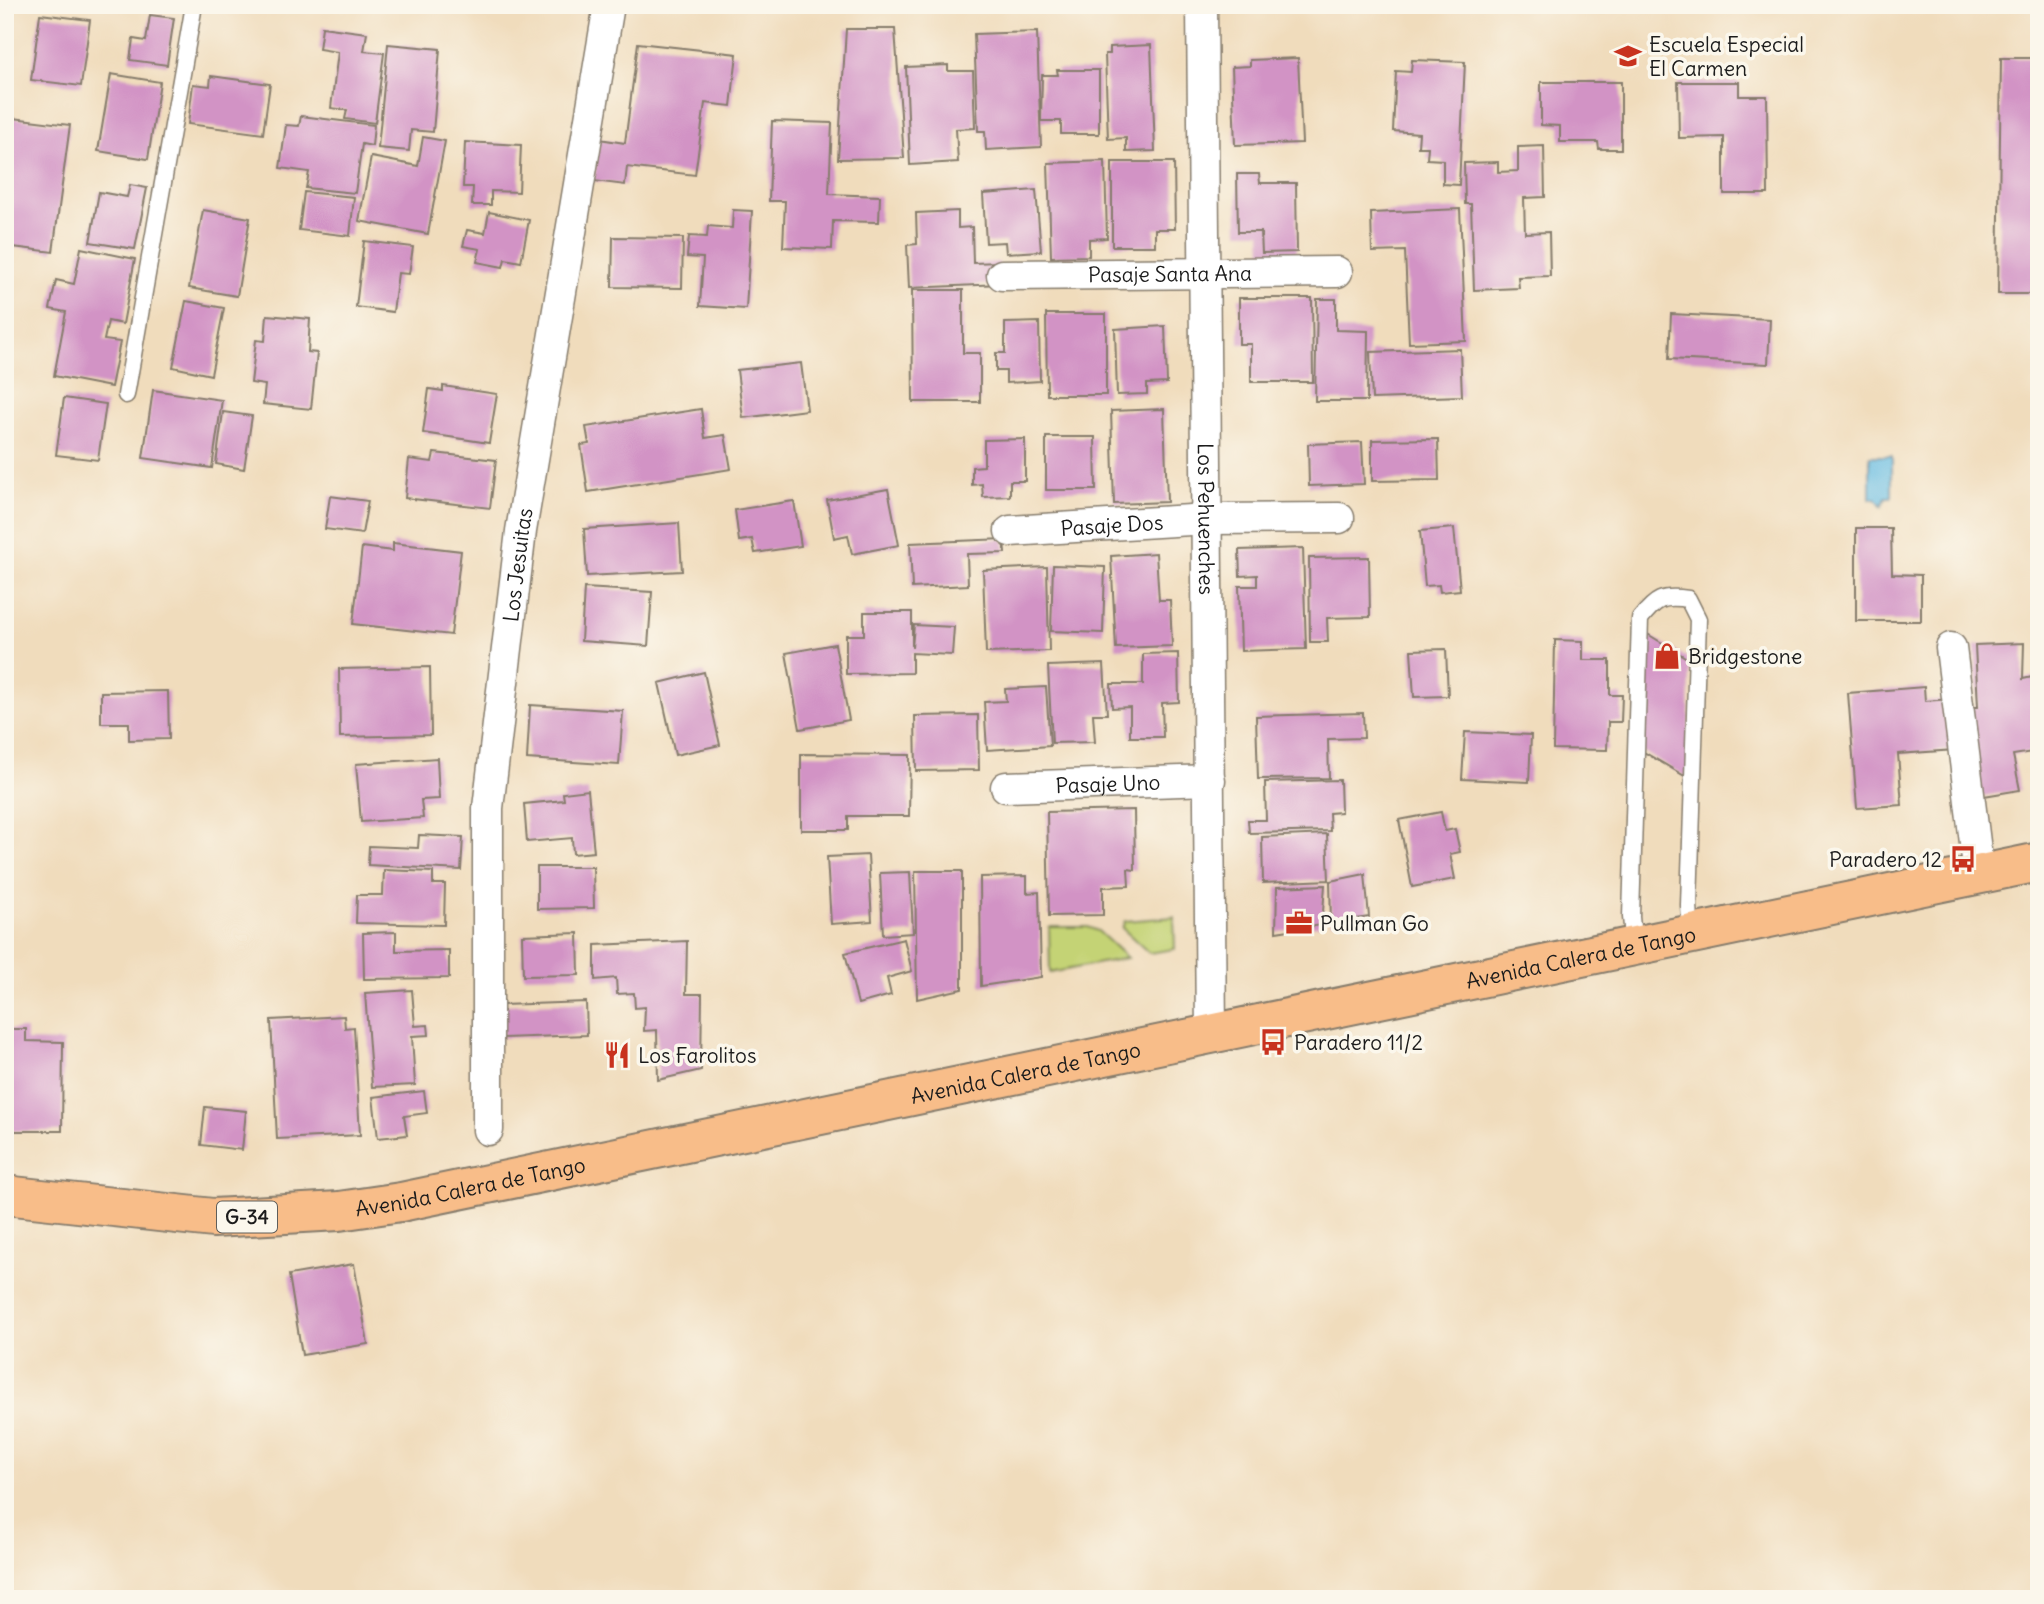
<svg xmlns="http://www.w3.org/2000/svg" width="2044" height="1604" font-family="Delius,sans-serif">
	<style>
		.green { fill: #c4d375; stroke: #707848; stroke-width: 2 }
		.water { fill: #66bce2; stroke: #416c7f; stroke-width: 2 }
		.building { fill: #d293c5 }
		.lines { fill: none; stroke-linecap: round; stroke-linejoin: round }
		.lane-casing { stroke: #867c6c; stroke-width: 19 }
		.street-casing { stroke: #867c6c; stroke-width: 33 }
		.primary-casing { stroke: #867c6c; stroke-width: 42 }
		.lane { stroke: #fff; stroke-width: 16 }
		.street { stroke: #fff; stroke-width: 30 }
		.primary { stroke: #f8bd89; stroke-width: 38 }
		.labels { text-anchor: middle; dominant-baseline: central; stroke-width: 7; stroke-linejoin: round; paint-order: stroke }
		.shield { fill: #fbf7ec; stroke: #5f5e5a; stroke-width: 2 }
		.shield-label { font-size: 19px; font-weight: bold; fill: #1c1c1c }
		.poi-label { font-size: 21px; fill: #1c1c1c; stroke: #fbf7ec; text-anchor: start }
		.street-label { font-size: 21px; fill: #1c1c1c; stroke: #fbf7ec }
	</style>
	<rect width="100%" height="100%" fill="#fbf7ec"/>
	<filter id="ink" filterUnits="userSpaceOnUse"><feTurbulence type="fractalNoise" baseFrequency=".0143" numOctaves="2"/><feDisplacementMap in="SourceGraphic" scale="14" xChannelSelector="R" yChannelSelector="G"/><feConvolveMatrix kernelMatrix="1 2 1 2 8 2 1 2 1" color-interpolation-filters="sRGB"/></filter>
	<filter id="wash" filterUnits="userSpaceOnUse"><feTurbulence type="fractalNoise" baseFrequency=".00686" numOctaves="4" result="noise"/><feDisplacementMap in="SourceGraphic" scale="28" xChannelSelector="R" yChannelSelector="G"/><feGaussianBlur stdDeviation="1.57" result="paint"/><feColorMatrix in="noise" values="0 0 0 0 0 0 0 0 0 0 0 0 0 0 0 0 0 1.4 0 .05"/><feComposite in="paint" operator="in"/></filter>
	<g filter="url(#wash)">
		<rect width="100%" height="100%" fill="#f0dcbc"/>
		<path class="green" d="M1174,917L1175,949L1149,953L1122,928L1125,921Z
			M1049,927H1088L1098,931L1127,958L1050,973Z"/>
		<path class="water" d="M1870,456H1892V497H1886L1882,506L1876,498L1870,499Z"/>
		<g id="blocks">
			<path class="building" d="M40,14L90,20L81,86L31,80Z
				M150,15L174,18L167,65L130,60L133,39L146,41Z
				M322,27L367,33L364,51L384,53L375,123L345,119L347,110L331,108L338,52L319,49Z
				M846,29H895L904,158L838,159Z
				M1037,32L1041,147L986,150L985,131H978L974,34Z
				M638,43L737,54L731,106L705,103L695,175L627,167L625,185L594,181L599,139L625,143Z
				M388,44L440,49L433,132L411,130L409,151L378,148Z
				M1151,45L1155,151L1126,152V138L1108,139L1105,54H1110V47Z
				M1298,58L1302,143L1235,145L1232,67L1250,66V60Z
				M2001,58H2039V294H1998Z
				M1412,60L1465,62L1459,185L1443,184V160L1427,159L1428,147H1418L1419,133L1393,131L1396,71L1411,72Z
				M948,65V71H973L975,128L956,129L958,162L910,165L906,67Z
				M1057,70H1099V134H1061V121H1041L1042,75H1058Z
				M111,74L160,82L148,159L98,151Z
				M211,76L270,84L263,134L188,124L193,84L210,86Z
				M1541,82H1621V149H1599L1598,142H1560V126L1541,125Z
				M1678,82H1739V96H1767L1768,194H1724V137L1679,138Z
				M301,116L374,125L372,146L362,144L355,193L306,188L309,172L280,168L286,125L299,126Z
				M5,117L70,125L53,252L5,246Z
				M772,121L832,123L829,194L880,196L879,222L833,221L832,249L783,247L785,201H769Z
				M423,137L445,141L428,234L359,221L371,157L418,166Z
				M465,142L521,145L519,192L491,191V205H472L473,187H463Z
				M1544,146L1545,197L1524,198L1525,233L1549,232L1550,276L1518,277L1519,288L1474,290L1471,204H1465L1464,163L1498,162V172L1518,171V147Z
				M1105,161L1107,238L1089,239V256L1051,257L1048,163Z
				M1112,162H1174L1175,229H1155V246H1112Z
				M1237,174H1259L1260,183H1296L1297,252L1262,253L1261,232H1238Z
				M130,185L147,188L135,249L90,242L99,192L127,197Z
				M1036,190L1041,251L1006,253L1005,242L986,243L983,194Z
				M304,192L354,197L350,236L299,230Z
				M1460,209L1466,341L1409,343L1405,251L1372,252L1371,213Z
				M203,210L250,218L237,296L189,288Z
				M733,210L752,211L746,309L700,306L703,258L687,257L689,236L707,237L708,226L732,228Z
				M958,211V228L972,227L973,263L999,262L1001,284L909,288L907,245L917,244L916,213Z
				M489,212L529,220L521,262L505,259L503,267L477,262L480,249L463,246L467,230L485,233Z
				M613,237L683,238L682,288L612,287Z
				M364,241L413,247L409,274L398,273L393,312L356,307Z
				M81,248L135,259L123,324L108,321L104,340L120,342L111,387L54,376L66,312L50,309L56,280L74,284Z
				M912,290H963V353H980V402H913Z
				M1239,298H1312L1313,382H1251V344H1239Z
				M1317,299H1336V330L1368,331L1367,401H1315Z
				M186,301L224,308L211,375L173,367Z
				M1046,314H1106V395H1047Z
				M1671,314L1770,319L1768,364L1669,359Z
				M267,315L310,319L308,352L317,353L311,409L263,404L265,385L251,383L256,340L265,341Z
				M1039,322L1040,381L1006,383V371H996V353H1005V323Z
				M1165,326L1167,383L1147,384V394L1117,395L1115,329Z
				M1460,349L1462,396L1372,399L1370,352Z
				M801,363L807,410L743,418L737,370Z
				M443,386L497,394L489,443L423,433L429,389L443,391Z
				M153,390L222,400L212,468L143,458Z
				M64,398L106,404L98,460L56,455Z
				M701,409L705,438L725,435L731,469L588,492L581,445L589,444L586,427Z
				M1164,409L1167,502L1114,504L1111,411Z
				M223,412L252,416L244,469L216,464Z
				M1046,437H1095L1096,490H1046Z
				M1025,439V481H1010V496L983,497L982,484L972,485V467L984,466V440Z
				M1438,439L1439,480L1372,481V440Z
				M1362,442L1364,484L1309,486L1308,444Z
				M434,453L496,460L490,508L405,498L409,459L432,462Z
				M888,489L899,545L852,554L848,535L834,538L827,500Z
				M330,496L368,501L362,534L325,529Z
				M794,501L801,546L755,553L752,539L739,541L735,510Z
				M679,523L682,571L587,576L584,529Z
				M1454,528L1460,590L1440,592L1439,585L1425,586L1420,531Z
				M1856,528H1891L1892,574L1921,575V621H1856Z
				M1004,539L1005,553L967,554L968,585L912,588L910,543Z
				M393,543L461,551L451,635L353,624L362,547L393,551Z
				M1303,548L1306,649L1241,651L1239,586H1257V575L1240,576L1239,550Z
				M1156,553L1159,600H1170L1172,646L1116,648L1111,556Z
				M1369,557L1370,617L1327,618L1328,642H1310L1309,558Z
				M1053,565L1105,567L1103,633L1051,631Z
				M1047,567L1049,651L986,653L983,570Z
				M584,588L652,592L648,646L581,641Z
				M864,612H912V648L914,625L954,627L952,655L912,653V673L846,674V635H864Z
				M1641,630L1690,660L1688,778L1637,748Z
				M1555,640L1583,641V660H1610V695H1622L1621,722H1608L1607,750L1553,749Z
				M2024,643L2023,679L2037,676L2039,686V751L2013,755L2020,790L1978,797L1971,707H1978L1975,645Z
				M835,644L849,720L800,729L786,653Z
				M1446,649L1448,696L1414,697L1411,650Z
				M1178,653L1179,702L1162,703L1163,737H1130V707L1112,708L1111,684H1143V654Z
				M1104,664L1107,714H1093L1095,742L1052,743L1048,666Z
				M430,667L431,735L340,737L339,669Z
				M704,672L720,745L675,755L659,683Z
				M1046,687L1050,746L987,750L984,702L1006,701L1005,689Z
				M1924,687L1925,701L1951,699L1955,750L1898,754L1902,805L1857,808L1848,693Z
				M168,691L169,739L129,740V723H101V692Z
				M530,705L623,711L619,765L527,759Z
				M1363,713L1364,738L1328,739L1329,778L1258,779L1256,716Z
				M978,715L979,770L916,771L915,716Z
				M1465,732L1531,735L1529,782L1462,779Z
				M801,754L910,755L909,816H848V830H801Z
				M437,758L439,799L421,800L423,818L361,822L356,764Z
				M1340,780L1341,812L1329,813L1330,831L1249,833L1248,820H1266L1265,782Z
				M588,790L594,852L573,854L572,838L527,842L524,804L564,800L563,793Z
				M1134,810L1135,870L1128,869L1129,886L1103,887V915L1049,916L1047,812Z
				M1441,812L1445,831L1455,829L1460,852L1450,854L1455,879L1412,887L1399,820Z
				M1327,834L1329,880L1263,883L1262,837Z
				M419,835L463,837L461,870L368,865L369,846L418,848Z
				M868,855L872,921L831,924L827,857Z
				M537,867H593L594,908L537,909Z
				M384,870L433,872V884H445L444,925L356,923L357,895H383Z
				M915,871H962V989L917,999Z
				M910,872L913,933L883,935L880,873Z
				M1365,874L1369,917L1331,923L1330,881Z
				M1027,876V893L1039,892L1041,977L981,986L980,877Z
				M1325,885L1322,925L1276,932L1277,887Z
				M396,932V951L449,950V978L364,979L363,933Z
				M578,933L579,975L523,976L522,935Z
				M904,939L912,971L887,978L891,995L858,1004L845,953Z
				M687,941L686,994H702L701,1070L658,1080L657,1030L644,1031L645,1007L635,1008L634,993L617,994L616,978L595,980V945Z
				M412,990L415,1026L428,1025L429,1035L412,1036L415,1085L372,1087L365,993Z
				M586,1002L587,1035L503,1038L502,1005Z
				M344,1016L345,1028L354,1027L360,1135L277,1139L271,1020Z
				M6,1029H26V1041L63,1042L62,1131H5Z
				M424,1091L427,1113L404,1116L407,1135L378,1138L373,1097Z
				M205,1107L246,1111L242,1150L201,1145Z
				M354,1264L368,1344L302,1355L289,1275Z"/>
		</g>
	</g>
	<g filter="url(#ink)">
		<use href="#blocks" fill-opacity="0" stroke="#867c6c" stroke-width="2"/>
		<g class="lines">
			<defs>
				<path id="lane" d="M126,395L194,5
					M1634,947L1631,917L1640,619C1656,599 1662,595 1688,599L1698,619L1689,905L1691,936"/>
				<g id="street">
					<path id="s1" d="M1202,5L1211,1034"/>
					<path id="s2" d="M1002,275L1337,272"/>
					<path id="s3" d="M1010,531L1207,519L1339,518"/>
					<path d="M1951,648L1979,875"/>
					<path id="s4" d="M1006,787L1210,780"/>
					<path id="s5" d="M488,1130V808L521,531L609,5"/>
				</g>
				<g id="primary">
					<path id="s6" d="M5,1195L213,1218L339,1211L401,1202L2039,862"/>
				</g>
			</defs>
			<use href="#lane" class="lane-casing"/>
			<use href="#street" class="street-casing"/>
			<use href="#primary" class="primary-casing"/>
			<use href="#lane" class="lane"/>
			<use href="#street" class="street"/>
			<use href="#primary" class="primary"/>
		</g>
	</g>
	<defs>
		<symbol id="school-bare" viewBox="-9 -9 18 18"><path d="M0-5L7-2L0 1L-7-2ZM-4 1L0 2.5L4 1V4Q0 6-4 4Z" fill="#c8321e" stroke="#fbf7ec" stroke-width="2.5" paint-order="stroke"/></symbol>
		<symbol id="shop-bare" viewBox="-9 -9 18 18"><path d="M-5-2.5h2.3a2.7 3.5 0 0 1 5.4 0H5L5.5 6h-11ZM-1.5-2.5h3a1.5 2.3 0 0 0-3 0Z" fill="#c8321e" stroke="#fbf7ec" stroke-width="2.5" paint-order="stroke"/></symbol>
		<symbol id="bus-bare" viewBox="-9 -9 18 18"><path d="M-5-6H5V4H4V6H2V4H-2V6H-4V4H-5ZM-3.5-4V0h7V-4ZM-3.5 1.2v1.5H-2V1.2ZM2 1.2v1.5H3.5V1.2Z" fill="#c8321e" stroke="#fbf7ec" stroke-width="2.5" paint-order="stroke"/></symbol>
		<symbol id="office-bare" viewBox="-9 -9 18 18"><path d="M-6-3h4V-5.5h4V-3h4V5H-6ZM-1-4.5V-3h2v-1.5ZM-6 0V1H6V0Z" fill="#c8321e" stroke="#fbf7ec" stroke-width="2.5" paint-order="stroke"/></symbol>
		<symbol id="restaurant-bare" viewBox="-9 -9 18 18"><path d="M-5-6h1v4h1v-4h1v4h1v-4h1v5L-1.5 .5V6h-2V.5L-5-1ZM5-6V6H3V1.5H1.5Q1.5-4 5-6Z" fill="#c8321e" stroke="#fbf7ec" stroke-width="2.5" paint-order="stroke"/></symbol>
	</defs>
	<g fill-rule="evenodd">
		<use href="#school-bare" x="1609" y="37" width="38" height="38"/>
		<use href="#shop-bare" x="1648" y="637" width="38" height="38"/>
		<use href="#bus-bare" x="1944" y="840" width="38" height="38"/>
		<use href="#office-bare" x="1280" y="904" width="38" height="38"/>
		<use href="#bus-bare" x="1254" y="1023" width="38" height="38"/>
		<use href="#restaurant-bare" x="598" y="1036" width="38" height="38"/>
	</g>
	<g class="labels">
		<rect class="shield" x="217" y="1201.5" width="60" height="31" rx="5"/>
		<g class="shield-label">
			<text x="247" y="1217">G-34</text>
		</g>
		<g class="poi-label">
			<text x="1649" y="44">Escuela Especial<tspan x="1649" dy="24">El Carmen</tspan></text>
			<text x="1688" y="656">Bridgestone</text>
			<text x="1942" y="859" text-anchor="end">Paradero 12</text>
			<text x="1320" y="923">Pullman Go</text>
			<text x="1294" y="1042">Paradero 11/2</text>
			<text x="638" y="1055">Los Farolitos</text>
		</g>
		<g class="street-label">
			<text stroke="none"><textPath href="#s2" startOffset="168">Pasaje Santa Ana</textPath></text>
			<text stroke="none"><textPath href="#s1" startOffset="514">Los Pehuenches</textPath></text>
			<text stroke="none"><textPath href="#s3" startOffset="102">Pasaje Dos</textPath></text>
			<text stroke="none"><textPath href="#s5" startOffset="567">Los Jesuitas</textPath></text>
			<text stroke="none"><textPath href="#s4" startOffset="102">Pasaje Uno</textPath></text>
			<text stroke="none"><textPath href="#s6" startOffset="1603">Avenida Calera de Tango</textPath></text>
			<text stroke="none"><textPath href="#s6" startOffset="1036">Avenida Calera de Tango</textPath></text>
			<text stroke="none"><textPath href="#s6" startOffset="469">Avenida Calera de Tango</textPath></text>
		</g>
	</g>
	<rect width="2044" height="1604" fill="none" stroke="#fbf7ec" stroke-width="28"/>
</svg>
